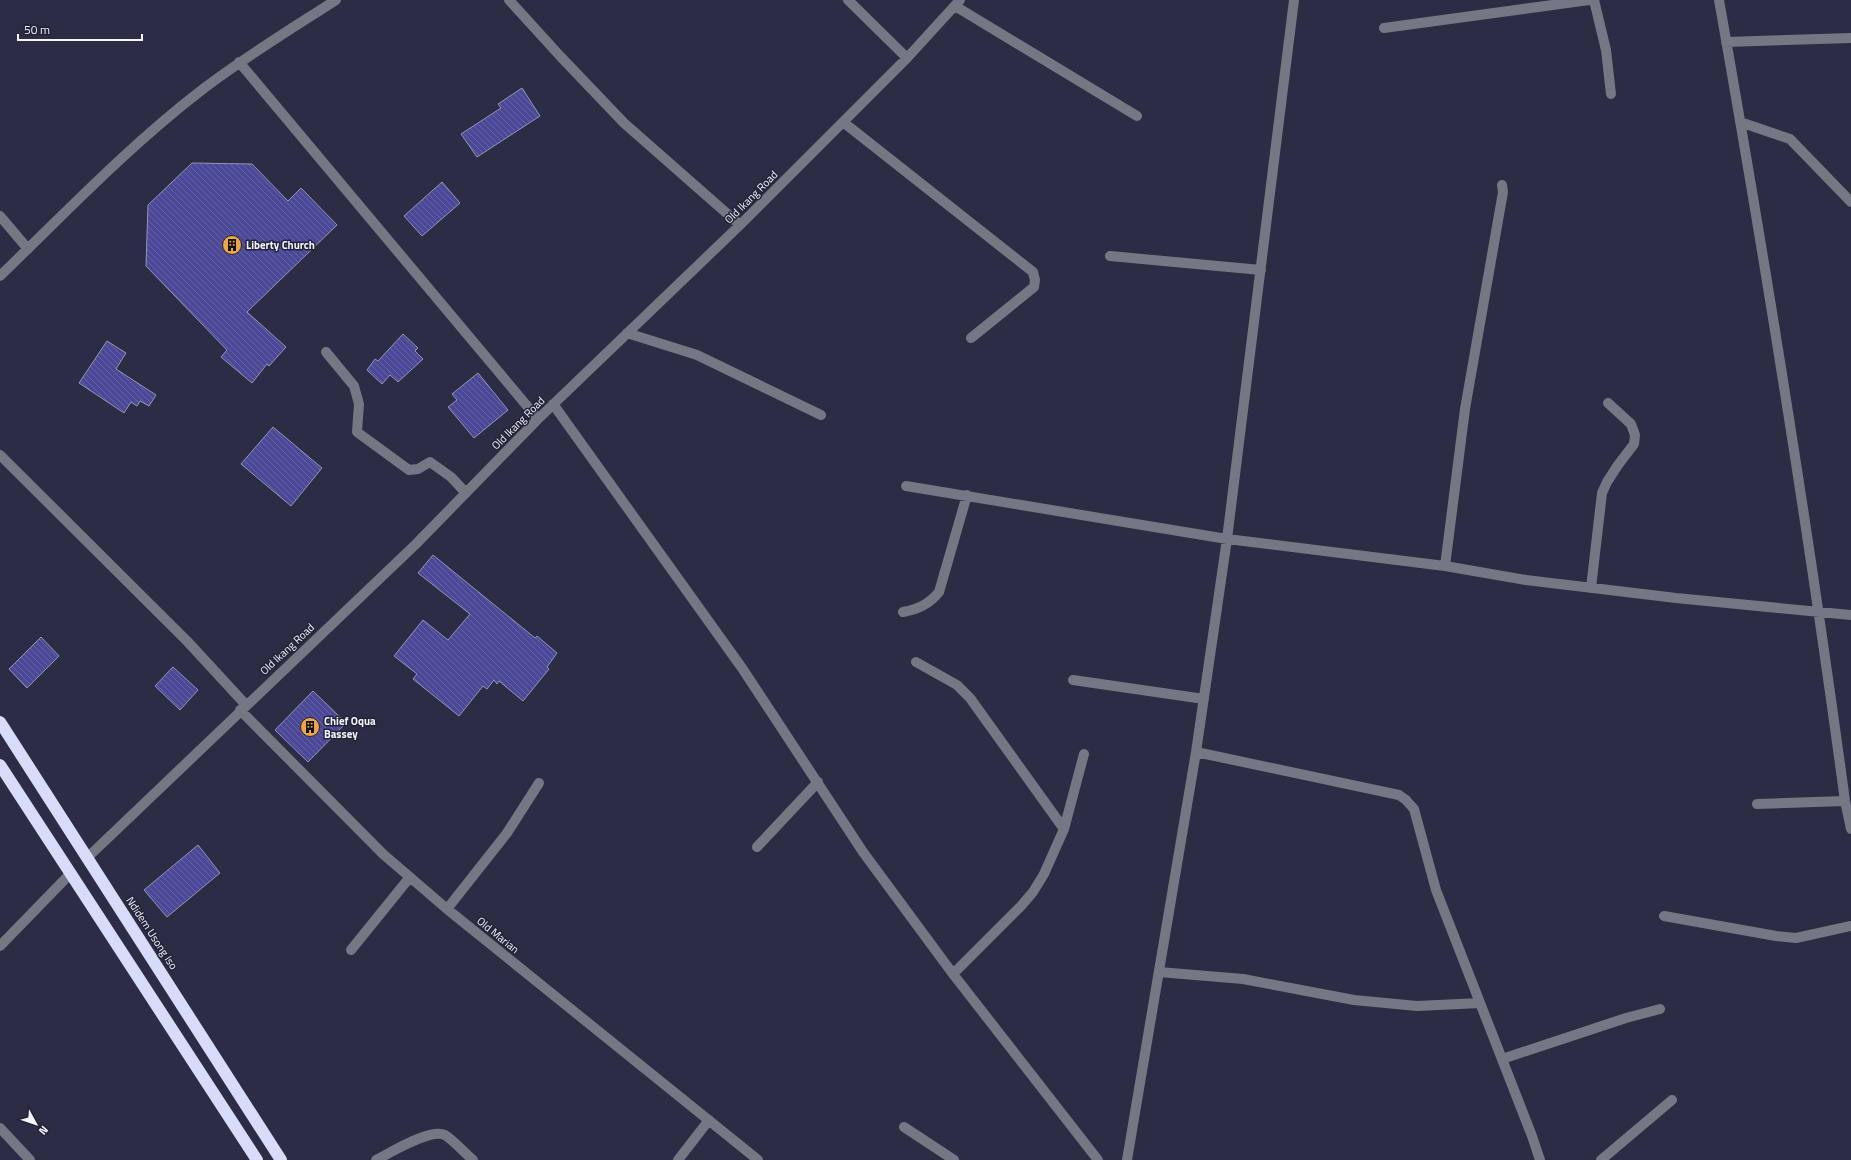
<svg xmlns="http://www.w3.org/2000/svg" width="1851" height="1160" font-family="'Titillium Web',sans-serif">
	<style>
		.building { fill: url(#building-back-hatch); stroke: #9496b3 }
		.lines { fill: none; stroke-linecap: round; stroke-linejoin: round }
		.minor { stroke: #767784; stroke-width: 10 }
		.highway { stroke: #d9dbfa; stroke-width: 12 }
		.labels { text-anchor: middle; dominant-baseline: central; stroke-width: 3; stroke-linejoin: round; paint-order: stroke }
		.street-label { font-size: 11px; fill: #f3f4fd; stroke: #222339 }
		.poi-label { font-size: 11px; font-weight: bold; fill: #f3f4fd; stroke: #222339; text-anchor: start }
	</style>
	<defs>
		<pattern id="building-back-hatch" width="6" height="6" patternUnits="userSpaceOnUse"><rect width="6" height="6" fill="#4b4897"/><path d="M-1 5l2 2M0 0l6 6M5-1l2 2" fill="none" stroke="#6563a6"/></pattern>
	</defs>
	<rect width="100%" height="100%" fill="#2c2d44"/>
	<path class="building" d="M522,88L540,116L477,157L461,134L501,108L498,104Z
		M192,163L252,164L288,201L301,188L337,225L247,312L286,347L269,366L267,364L252,383L221,357L227,350L146,266L148,205Z
		M442,182L460,203L422,236L404,216Z
		M403,334L418,348L415,351L423,359L398,382L390,375L382,384L367,370L375,359L378,361Z
		M107,341L126,353L116,369L156,395L149,406L140,401L137,406L131,402L124,413L79,383Z
		M478,373L508,410L474,438L448,407L457,400L452,394Z
		M273,427L322,468L291,506L241,464Z
		M433,555L535,638L537,636L557,653L547,667L549,669L523,701L499,681L497,684L494,680L487,689L483,686L459,716L413,679L417,674L394,656L423,620L448,640L470,614L418,573Z
		M41,637L59,656L27,688L9,669Z
		M173,667L198,690L180,710L155,686Z
		M313,691L346,723L308,762L275,730Z
		M198,845L220,873L167,917L144,890Z"/>
	<g class="lines">
		<path class="minor" d="M509,0L560,56L624,123L740,225
			M848,0L907,58
			M1594,0L1606,50L1611,94
			M1719,0C1766,266 1809,533 1845,801L1851,829
			M955,6L1137,116
			M1384,28L1589,0
			M1726,42L1851,38
			M239,62L538,419
			M843,122L1033,272L1035,280L1034,287L971,338
			M1740,122L1790,139L1851,202
			M0,216L28,249
			M1110,256L1261,270
			M0,276C66,212 130,145 203,89C245,57 291,29 336,0
			M627,333L697,355L821,415
			M326,352L354,386L359,404L357,432L409,470L418,469L430,462L451,477L466,493
			M553,404L742,668L863,852L953,974L1098,1160
			M0,455L187,641L246,705
			M906,486L1227,539L1445,566L1526,580L1676,598L1851,615
			M1445,566L1465,409L1503,192L1502,185
			M1591,588L1602,493L1607,482L1618,465L1634,444L1635,435L1631,424L1608,403
			M903,612C919,609 929,604 939,592L967,495
			M916,662L957,685L970,698L1064,829
			M1073,680L1204,699
			M240,710L383,854L447,909L758,1160
			M1196,752L1399,795L1406,800L1414,809L1436,890L1532,1136L1540,1160
			M1757,804L1845,801
			M757,847L818,782
			M88,857L416,544L538,419L740,225L907,58L960,0
			M447,909L507,833L539,783
			M1664,916L1776,936L1796,938L1851,926
			M0,946L71,873
			M351,950L410,877
			M1159,972L1243,979L1354,1000L1417,1006L1480,1003
			M953,974L1021,906L1033,892L1044,874L1064,829L1084,754
			M1502,1059L1626,1018L1660,1009
			M904,1127L954,1160
			M0,1128L30,1160
			M376,1160C390,1153 430,1128 445,1135C453,1140 465,1153 473,1160
			M678,1160L709,1120
			M1127,1160L1196,752L1227,539L1294,0
			M1601,1160L1672,1100"/>
		<path class="highway" d="M0,722L281,1160
			M0,765L257,1160"/>
	</g>
	<defs>
		<symbol id="building-disc" viewBox="-11 -11 22 22"><circle r="9.5" fill="#f0a63e" stroke="#222339"/><path d="M-4-6H4V6H1V3H-1V6H-4ZM-2.5-4.3h1.7v1.8h-1.7ZM.8-4.3h1.7v1.8H.8ZM-2.5-1h1.7V.8h-1.7ZM.8-1h1.7V.8H.8Z" fill="#111"/></symbol>
	</defs>
	<g fill-rule="evenodd">
		<use href="#building-disc" x="221" y="234" width="22" height="22"/>
		<use href="#building-disc" x="299" y="716" width="22" height="22"/>
	</g>
	<g class="labels">
		<g class="street-label">
			<text transform="translate(751 197) rotate(-45)">Old Ikang Road</text>
			<text transform="translate(518 423) rotate(-45)">Old Ikang Road</text>
			<text transform="translate(287 649) rotate(-43)">Old Ikang Road</text>
			<text transform="translate(152 933) rotate(57)">Ndidem Usong Iso</text>
			<text transform="translate(498 935) rotate(39)">Old Marian</text>
		</g>
		<g class="poi-label">
			<text x="246" y="245">Liberty Church</text>
			<text x="324" y="721">Chief Oqua<tspan x="324" dy="13">Bassey</tspan></text>
		</g>
	</g>
	<g transform="translate(36 1124) rotate(130)" stroke="#222339" stroke-width="3" paint-order="stroke">
	<path d="M0-3L7 15L0 10L-7 15Z" fill="#f3f4fd"/>
	<text y="-6" font-size="11" font-weight="bold" text-anchor="middle" fill="#f3f4fd">N</text>
	</g>
	<path d="M18 34v6h124v-6" fill="none" stroke="#f3f4fd" stroke-width="2"/>
	<text x="24" y="34" font-size="12" fill="#f3f4fd" stroke="#222339" stroke-width="3" paint-order="stroke">50 m</text>
</svg>
